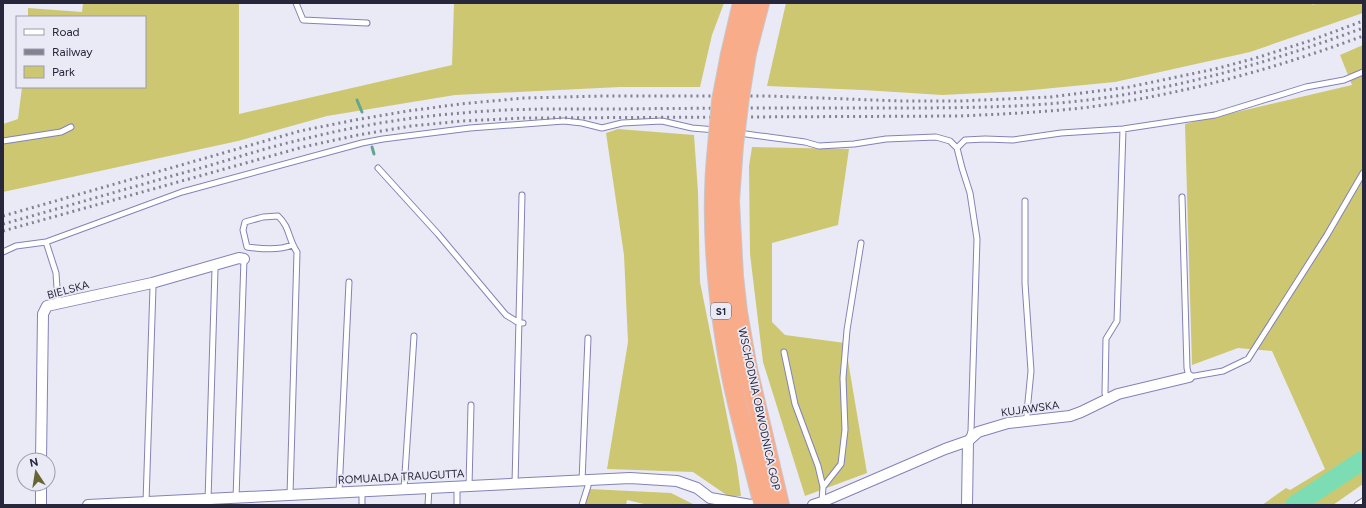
<svg xmlns="http://www.w3.org/2000/svg" width="1366" height="508" font-family="Figtree,sans-serif">
	<style>
		.green { fill: #cdc771 }
		.lines { fill: none; stroke-linecap: round; stroke-linejoin: round }
		.stream { stroke: #62a690; stroke-width: 3 }
		.river { stroke: #7cddb5; stroke-width: 19 }
		.lane-casing { stroke: #8382b7; stroke-width: 7 }
		.street-casing { stroke: #8382b7; stroke-width: 12 }
		.highway-casing { stroke: #c7c7cc; stroke-width: 20 }
		.lane { stroke: #fff; stroke-width: 5 }
		.street { stroke: #fff; stroke-width: 10 }
		.highway { stroke: #f9ac89; stroke-width: 18 }
		.rail { stroke: #838293; stroke-width: 3; stroke-dasharray: 2 4; stroke-linecap: butt }
		.highway-bridge-casing { stroke: #c7c7cc; stroke-width: 20; stroke-linecap: butt }
		.highway-bridge { stroke: #f9ac89; stroke-width: 18 }
		.labels { text-anchor: middle; dominant-baseline: central; stroke-width: 3.5; stroke-linejoin: round; paint-order: stroke }
		.shield { fill: #eaeaf6; stroke: #626173; stroke-width: 1 }
		.shield-label { font-size: 10px; font-weight: bold; fill: #27263b }
		.street-label { font-size: 11px; fill: #27263b; stroke: #eaeaf6 }
	</style>
	<rect width="100%" height="100%" fill="#eaeaf6"/>
	<path class="green" d="M83,3H239V114L452,65L454,3H724L712,35L700,87H620L455,95L327,116L238,141L3,192V124L18,119L22,87H145V17H28V8L82,12Z
		M786,3H1312L1313,5L1316,3H1363V13L1250,52L1115,82L1022,91L942,95L863,90L767,86Z
		M1363,45V484L1333,505H1262L1286,488L1290,490L1325,469L1272,351L1238,348L1192,365L1185,124L1352,85L1340,55Z
		M618,129L694,135L698,192L700,282L737,466L741,496H728L693,472L607,469L628,342L624,255L606,133Z
		M752,147L849,149L838,225L772,243V322L785,335L845,343L867,473L805,496L763,362L750,254L749,166Z
		M589,489L671,493L695,505H644V504L627,500L626,505H584Z"/>
	<g class="lines">
		<path class="stream" d="M357,100L362,112
			M372,147L374,154"/>
		<path class="river" d="M1295,505L1363,460"/>
		<defs>
			<path id="lane" d="M296,3L303,20L367,23
				M739,133L805,142L819,146L854,144L886,139L936,137L950,141L957,148L962,168L970,193L977,239L971,431L969,438
				M3,141L61,132L71,127
				M957,148L965,140L985,139L1013,140L1061,133L1123,129L1215,115L1306,87L1344,80L1363,72
				M378,168L438,234L506,315L519,323H523
				M1182,197L1187,368L1189,377L1223,371L1248,359L1327,235L1363,173
				M1025,201V283L1031,371L1027,412V421
				M46,242L56,273L58,303
				M3,252L16,246L46,242L182,192L362,143L383,139L470,128L564,121L582,123L602,128L622,123L662,121L692,128L716,130
				M784,352L795,404L818,466L823,487L822,501
				M1107,399L1105,393L1106,339L1117,321L1123,129
				M582,481L588,338
				M515,484L522,195
				M469,486L471,405
				M457,487V505
				M823,487L841,464L845,430L843,378L847,330L861,243
				M404,489L414,336
				M339,492L349,282
				M290,495L297,252C288,239 290,227 278,216L263,217L245,222L243,230L247,247C261,249 279,251 292,245
				M236,498L244,259
				M208,500L215,269L213,265
				M146,502L153,287L152,283
				M362,505V491
				M428,505L429,488
				M582,505L588,486V480
				M1357,505L1363,501"/>
			<path id="street" d="M41,460L43,314L47,306L152,283L239,258L244,259
				M710,498L751,505
				M41,505V484
				M88,505L630,478L677,481L697,488L710,498
				M813,505L822,502L945,449L968,441L978,432L1008,423L1070,416L1081,412L1118,394L1189,377
				M967,505L968,441"/>
			<path id="highway" d="M747,53L760,3
				M730,54L742,3
				M734,145L730,201L734,276L738,312L748,369L780,505
				M717,146C710,211 715,278 725,342C733,397 750,451 763,505"/>
		</defs>
		<use href="#lane" class="lane-casing"/>
		<use href="#street" class="street-casing"/>
		<use href="#highway" class="highway-casing"/>
		<use href="#lane" class="lane"/>
		<use href="#street" class="street"/>
		<use href="#highway" class="highway"/>
		<path class="rail" d="M3,216L300,131L355,120L408,111L460,104L524,98L603,96H767L900,101H960L1051,97L1129,87L1215,69L1256,58L1309,41L1363,21
			M3,224C68,206 132,187 197,169C233,159 268,147 304,139C356,126 409,117 462,113C513,108 564,109 615,109C705,108 796,108 886,108C953,108 1021,108 1088,100C1182,88 1274,61 1363,28
			M3,231L303,147L358,135L411,126L462,121L524,118L960,116C1004,114 1047,112 1090,107C1184,94 1274,69 1363,36"/>
		<defs>
			<path id="highway-bridge" d="M734,145L740,97L747,53
				M717,146L721,101L730,54"/>
		</defs>
		<use href="#highway-bridge" class="highway-bridge-casing"/>
		<use href="#highway-bridge" class="highway-bridge"/>
	</g>
	<g class="labels">
		<rect class="shield" x="711" y="303" width="20" height="16" rx="3"/>
		<g class="shield-label">
			<text x="721" y="311">S1</text>
		</g>
		<g class="street-label">
			<text transform="translate(68 290) rotate(-15)">BIELSKA</text>
			<text transform="translate(759 409) rotate(78)">WSCHODNIA OBWODNICA GOP</text>
			<text transform="translate(1030 409) rotate(-8)">KUJAWSKA</text>
			<text transform="translate(401 477) rotate(-3)">ROMUALDA TRAUGUTTA</text>
		</g>
	</g>
	<rect width="1366" height="508" fill="none" stroke="#27263b" stroke-width="8"/>
	<rect x="16" y="16" width="130" height="72" fill="#eaeaf6" stroke="#9c9cab"/>
	<rect x="24" y="29" width="20" height="6" fill="#ffffff" stroke="#9c9cab"/>
	<text x="52" y="36" font-size="12" fill="#27263b">Road</text>
	<rect x="24" y="49" width="20" height="6" fill="#838293" stroke="#9c9cab"/>
	<text x="52" y="56" font-size="12" fill="#27263b">Railway</text>
	<rect x="24" y="66" width="20" height="12" fill="#cdc771" stroke="#9c9cab"/>
	<text x="52" y="76" font-size="12" fill="#27263b">Park</text>
	<g transform="translate(36 472) rotate(348)"><circle r="19" fill="#eaeaf6" stroke="#9c9cab"/>
	<path d="M0-3L7 15L0 10L-7 15Z" fill="#686431"/>
	<text y="-6" font-size="11" font-weight="bold" text-anchor="middle" fill="#27263b">N</text>
	</g>
</svg>
